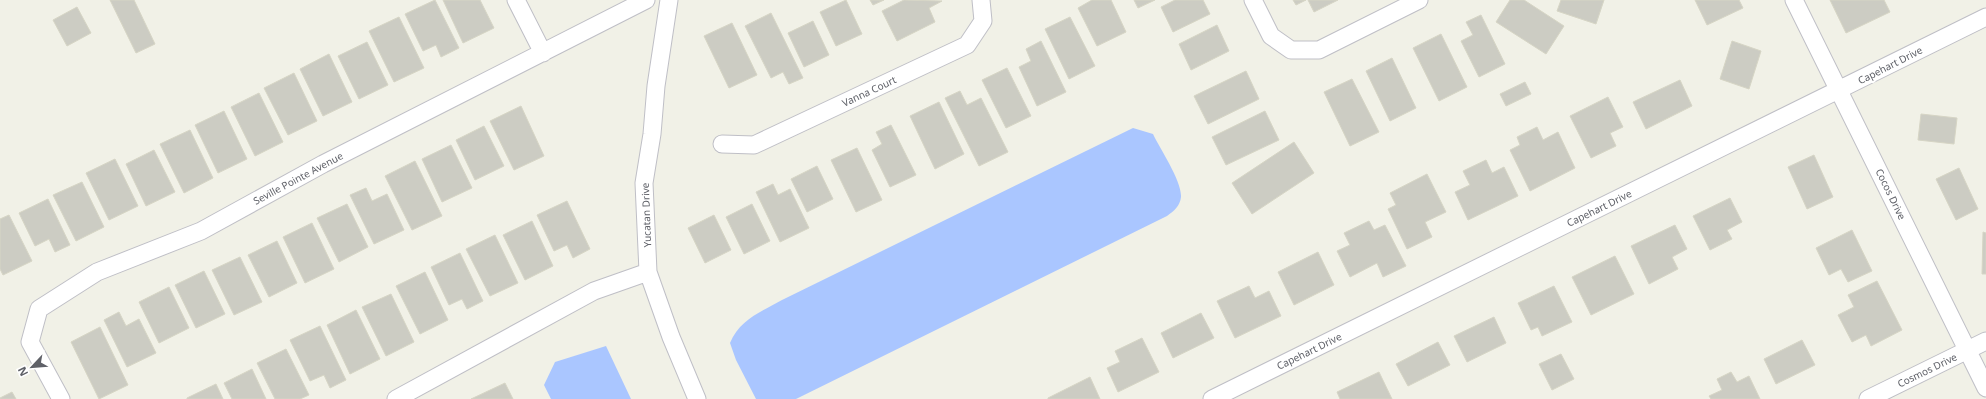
<svg xmlns="http://www.w3.org/2000/svg" width="1986" height="399" font-family="'Noto Sans',sans-serif">
	<style>
		.water { fill: #aac6ff }
		.building { fill: #ccccc3; stroke: #d6d5c5 }
		.lines { fill: none; stroke-linecap: round; stroke-linejoin: round }
		.street-casing { stroke: #bfbfc6; stroke-width: 19 }
		.street { stroke: #fff; stroke-width: 17 }
		.labels { text-anchor: middle; dominant-baseline: central; stroke-width: 4; stroke-linejoin: round; paint-order: stroke }
		.street-label { font-size: 10px; fill: #5f6168; stroke: #fff }
	</style>
	<rect width="100%" height="100%" fill="#f1f1e7"/>
	<path class="water" d="M1133,128L1153,134C1160,149 1182,181 1181,197C1180,206 1174,211 1167,216L796,399H756L736,360L730,343C740,319 761,312 782,300Z
		M606,346L631,399H551L544,385L555,362Z"/>
	<path class="building" d="M110,0H134L155,44L136,53Z
		M435,0L459,48L441,57L436,45L423,51L405,14Z
		M443,0H480L494,28L463,43Z
		M846,0L862,34L836,46L820,12Z
		M870,0H884L873,5Z
		M904,0L942,1L929,8L935,22L897,41L882,11Z
		M1092,0H1111L1126,32L1097,46L1078,8Z
		M1134,0H1155L1138,8Z
		M1175,0H1203L1210,14L1173,32L1161,7Z
		M1293,0H1306L1296,5Z
		M1308,0H1338L1314,12Z
		M1510,0H1524L1564,26L1546,54L1496,22Z
		M1561,0H1604L1596,24L1557,11Z
		M1695,0H1739L1743,8L1707,25Z
		M1830,0H1884L1890,12L1846,33Z
		M77,7L91,33L67,46L53,20Z
		M771,13L803,78L789,84L783,72L771,78L745,26Z
		M1481,15L1505,64L1479,77L1461,41L1473,35L1466,22Z
		M399,17L424,68L394,82L369,31Z
		M1070,17L1095,66L1069,79L1045,29Z
		M813,21L829,55L804,67L788,33Z
		M732,23L757,75L729,88L704,36Z
		M1217,25L1229,51L1191,70L1179,44Z
		M1441,34L1467,87L1439,101L1413,48Z
		M1041,41L1066,92L1037,106L1019,67L1031,61L1026,49Z
		M1732,41L1761,51L1749,89L1720,79Z
		M367,42L388,85L359,99L338,56Z
		M329,54L352,102L323,116L300,69Z
		M1392,58L1416,108L1390,121L1366,71Z
		M1007,68L1031,116L1006,128L982,80Z
		M1246,71L1259,99L1208,124L1194,96Z
		M294,73L317,121L288,135L264,88Z
		M1352,79L1379,132L1350,146L1324,92Z
		M1680,80L1692,106L1646,129L1633,102Z
		M1525,82L1531,94L1506,106L1500,94Z
		M960,91L967,105L981,98L1008,152L979,166L945,98Z
		M259,93L283,142L255,156L231,107Z
		M1608,97L1623,127L1610,133L1616,146L1591,158L1570,116Z
		M939,102L964,154L935,169L910,116Z
		M521,106L544,156L514,170L490,121Z
		M224,111L247,159L218,173L195,125Z
		M1265,111L1279,140L1226,165L1212,137Z
		M1921,114L1957,118L1954,144L1918,140Z
		M891,125L916,175L890,187L872,150L882,144L876,132Z
		M484,126L504,166L475,180L456,140Z
		M1537,127L1543,140L1558,132L1575,168L1530,191L1510,150L1520,145L1517,137Z
		M190,130L213,178L184,193L160,144Z
		M1294,142L1314,173L1252,214L1232,183Z
		M451,145L472,188L442,202L422,159Z
		M857,148L882,200L856,212L831,160Z
		M154,150L175,192L146,206L126,164Z
		M1814,155L1833,197L1807,209L1788,167Z
		M115,159L138,206L109,220L86,173Z
		M1486,160L1492,173L1504,167L1518,196L1468,220L1455,192L1470,185L1463,171Z
		M415,161L442,216L412,230L385,176Z
		M817,166L833,199L807,212L791,179Z
		M1959,168L1978,209L1956,220L1936,179Z
		M1427,174L1446,212L1425,222L1432,237L1407,249L1388,209L1396,205L1390,193Z
		M82,182L104,227L76,241L53,195Z
		M773,184L778,195L790,189L809,228L780,242L756,192Z
		M366,188L372,201L387,194L404,230L374,244L350,195Z
		M1730,198L1742,222L1727,230L1732,239L1710,250L1693,216Z
		M48,199L70,245L55,252L49,239L35,246L19,213Z
		M567,201L590,249L573,258L567,245L554,251L537,215Z
		M347,204L368,247L339,262L317,218Z
		M752,204L770,241L744,254L726,217Z
		M9,215L32,261L3,275L0,269V219Z
		M714,215L731,250L705,263L688,228Z
		M532,221L553,266L525,280L503,235Z
		M1369,221L1374,230L1385,225L1406,266L1383,277L1377,263L1350,277L1337,251L1350,245L1344,233Z
		M312,223L334,269L305,283L283,237Z
		M1675,225L1687,249L1672,257L1678,269L1649,284L1631,246Z
		M1852,230L1872,271L1848,282L1841,269L1829,275L1816,248Z
		M1983,232L1986,233V274H1982Z
		M495,235L518,283L490,296L466,249Z
		M277,241L297,283L269,297L248,255Z
		M1318,252L1334,285L1294,305L1278,272Z
		M460,253L483,301L467,309L462,299L449,305L431,267Z
		M1615,256L1634,294L1591,315L1572,277Z
		M240,257L262,302L234,315L212,270Z
		M204,271L225,314L196,328L175,285Z
		M425,272L448,320L420,334L396,286Z
		M1877,281L1902,330L1871,346L1866,335L1852,342L1838,315L1854,307L1848,295Z
		M1249,286L1255,298L1269,291L1281,316L1235,338L1217,301Z
		M1554,286L1572,322L1542,336L1538,327L1531,330L1518,303Z
		M169,287L189,328L159,343L139,302Z
		M391,294L414,342L386,356L362,307Z
		M356,310L380,359L350,374L327,325Z
		M119,312L126,326L139,319L156,353L127,367L104,320Z
		M1201,313L1214,338L1173,358L1161,333Z
		M1494,317L1506,343L1467,362L1454,336Z
		M320,326L346,380L330,388L324,375L310,381L290,340Z
		M100,327L128,385L99,399L71,342Z
		M1142,338L1159,372L1118,392L1107,368L1120,362L1115,351Z
		M1802,340L1815,365L1776,384L1764,359Z
		M1438,342L1450,365L1408,386L1396,364Z
		M286,349L309,395L300,399H275L257,363Z
		M1561,354L1574,379L1552,390L1539,364Z
		M252,369L266,399H232L224,383Z
		M1379,372L1392,399H1340L1337,392Z
		M1731,372L1737,382L1749,376L1760,399H1711L1709,396L1722,390L1717,379Z
		M1090,377L1100,399H1048V398Z
		M505,383L513,399H471Z
		M216,384L223,399H187V398Z
		M12,392L16,399H0V398Z"/>
	<g class="lines">
		<defs>
			<path id="street" d="M516,0L543,53
				M669,0L656,86L652,134L644,183L648,272L671,337L697,399
				M1253,0L1271,36L1291,50H1319L1419,0
				M1794,0L1986,388
				M722,144L754,145L967,45L983,21L981,0
				M61,399L30,342L39,309L97,272L201,231L323,164L646,0
				M396,399L594,291L648,272
				M1212,399L1986,17
				M1868,399L1986,341"/>
		</defs>
		<use href="#street" class="street-casing"/>
		<use href="#street" class="street"/>
	</g>
	<g class="labels">
		<g class="street-label">
			<text transform="translate(1890 65) rotate(-27)">Capehart Drive</text>
			<text transform="translate(869 91) rotate(-25)">Vanna Court</text>
			<text transform="translate(298 178) rotate(-28)">Seville Pointe Avenue</text>
			<text transform="translate(1891 194) rotate(64)">Cocos Drive</text>
			<text transform="translate(1599 208) rotate(-26)">Capehart Drive</text>
			<text transform="translate(646 215) rotate(-92)">Yucatan Drive</text>
			<text transform="translate(1309 351) rotate(-26)">Capehart Drive</text>
			<text transform="translate(1927 370) rotate(-26)">Cosmos Drive</text>
		</g>
	</g>
	<g transform="translate(32 367) rotate(244)" stroke="#ffffff" stroke-width="3" paint-order="stroke">
	<path d="M0-3L7 15L0 10L-7 15Z" fill="#5f6168"/>
	<text y="-6" font-size="11" font-weight="bold" text-anchor="middle" fill="#5f6168">N</text>
	</g>
</svg>
